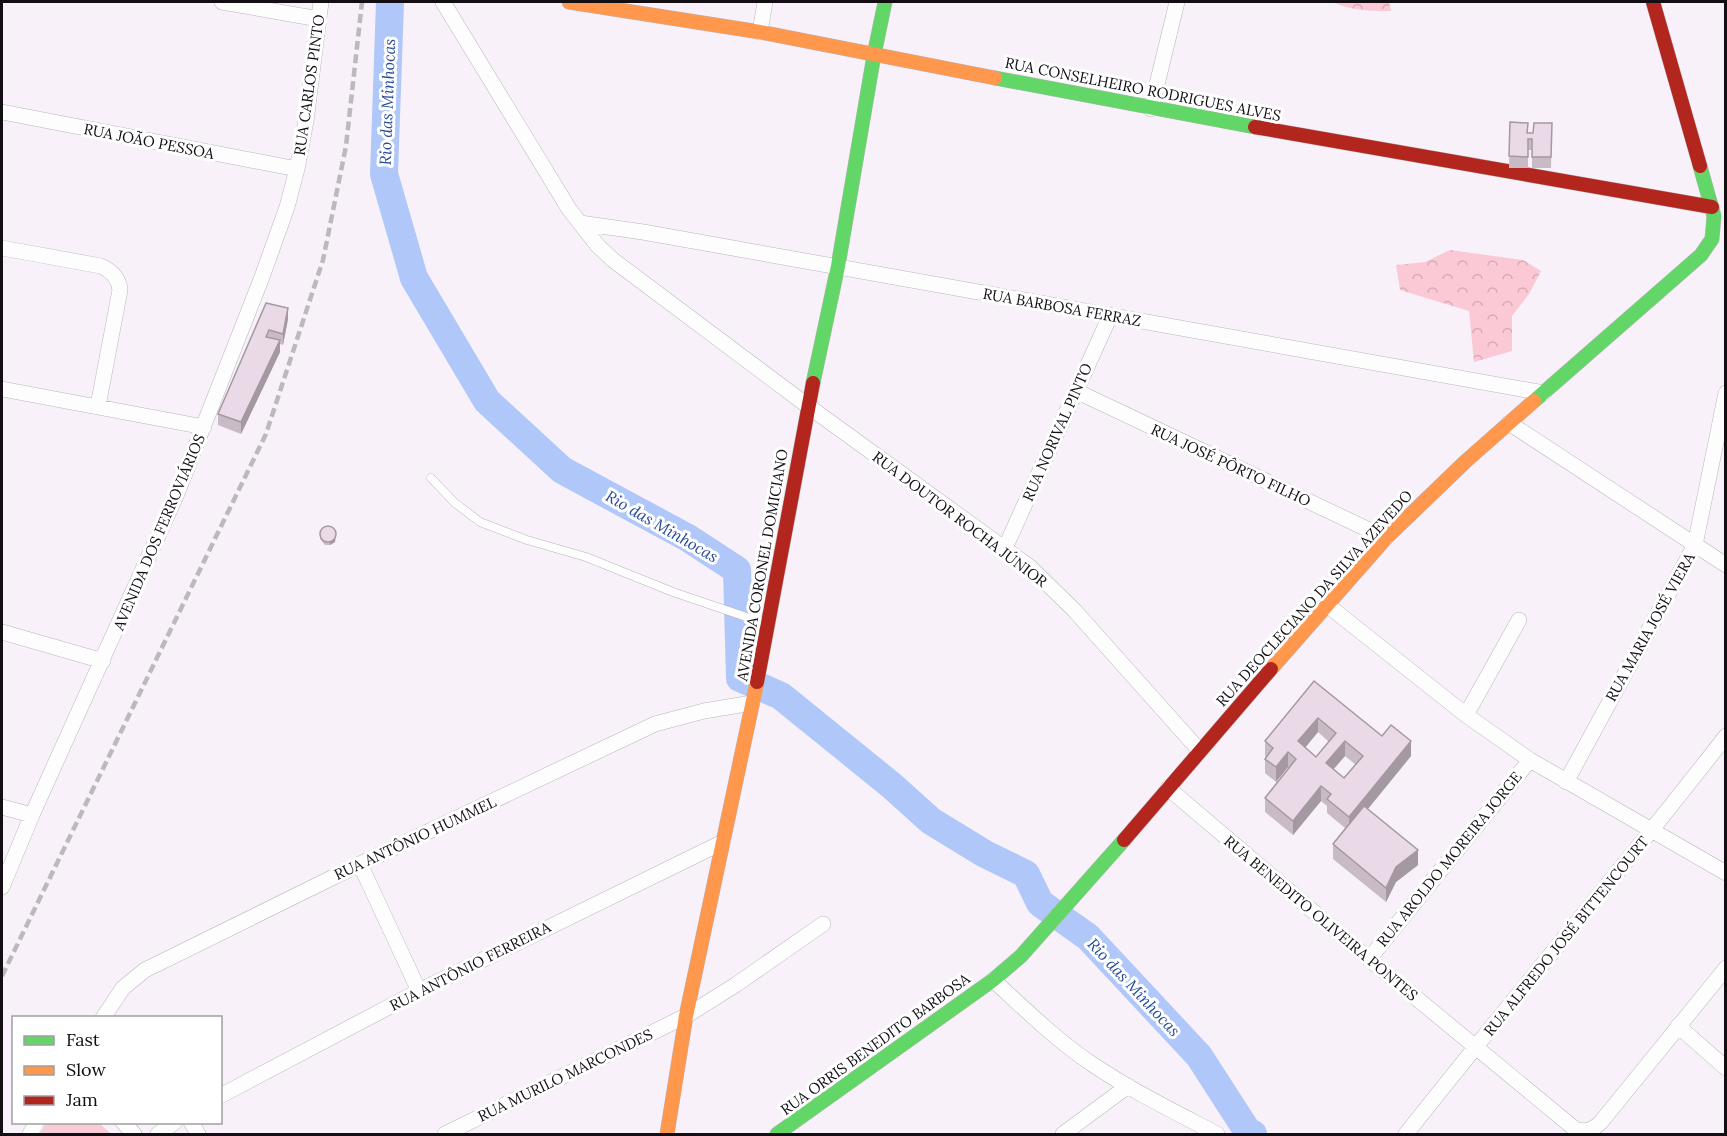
<svg xmlns="http://www.w3.org/2000/svg" width="1727" height="1136" font-family="Lora,serif">
	<style>
		.forest { fill: url(#forest-crowns) }
		.park { fill: #f7ccd7 }
		.lines { fill: none; stroke-linecap: round; stroke-linejoin: round }
		.river { stroke: #b0c7f9; stroke-width: 28 }
		.lane-casing { stroke: #bab5bc; stroke-width: 9 }
		.street-casing { stroke: #bab5bc; stroke-width: 16 }
		.fast-casing { stroke: #bab5bc; stroke-width: 15 }
		.slow-casing { stroke: #bab5bc; stroke-width: 15 }
		.jam-casing { stroke: #bab5bc; stroke-width: 15 }
		.lane { stroke: #fefdfe; stroke-width: 8 }
		.street { stroke: #fefdfe; stroke-width: 15 }
		.fast { stroke: #63d668; stroke-width: 14 }
		.slow { stroke: #ff974d; stroke-width: 14 }
		.jam { stroke: #b3261e; stroke-width: 14 }
		.rail { stroke: #bbb9bb; stroke-width: 4.5; stroke-dasharray: 9 4.5; stroke-linecap: butt }
		.wall { fill: #c9bbc6; fill-rule: evenodd }
		.shaded-wall { fill: #a498a1 }
		.building { fill: #ead9e6; stroke: #a498a1; stroke-width: 1.5; fill-rule: evenodd }
		.labels { text-anchor: middle; dominant-baseline: central; stroke-width: 6; stroke-linejoin: round; paint-order: stroke }
		.street-label { font-size: 15px; fill: #120e14; stroke: #fff }
		.water-label { font-size: 16px; font-style: italic; fill: #264b99; stroke: #fff }
	</style>
	<defs>
		<pattern id="forest-crowns" width="20" height="18" patternUnits="userSpaceOnUse" patternTransform="scale(1.5)"><rect width="20" height="18" fill="#fbc8d5"/><path d="M2 6a3 3 0 1 1 6 0M12 15a3 3 0 1 1 6 0" fill="none" stroke="#d6abb6"/></pattern>
	</defs>
	<rect width="100%" height="100%" fill="#f8f1fa"/>
	<path class="forest" d="M1333,2H1389L1391,11C1373,11 1350,11 1333,2Z
		M1450,250L1523,260L1541,271L1529,294L1512,316V351L1474,362L1469,311L1400,290L1396,265L1425,262Z"/>
	<path class="park" d="M47,1122L99,1123L111,1134H40Z"/>
	<g class="lines">
		<path class="river" d="M390,2L384,174L414,278L487,401L562,470L688,538L737,570L740,678L781,696L891,785L931,821L985,854L1026,874L1040,903L1088,937L1199,1056L1248,1132L1253,1134"/>
		<defs>
			<path id="lane" d="M431,478L455,503L480,522L527,540L586,557L673,592L764,623"/>
			<path id="street" d="M222,2L319,19
				M443,2L569,209L598,246L613,260L808,406L1030,567L1074,610L1199,750
				M760,32L765,2
				M1151,109L1177,2
				M2,112L297,169
				M580,223L643,232L1544,393
				M2,248L101,266C112,271 119,278 120,290L98,406
				M2,389L204,427
				M1076,391L1386,538
				M1509,423L1726,565
				M1005,548L1110,316
				M1326,604L1466,715L1530,760L1726,873
				M2,632L103,661
				M1466,715L1519,620
				M1566,782L1695,545L1726,393
				M1168,788L1369,959L1575,1129C1586,1133 1593,1130 1601,1122L1726,968
				M2,807L32,815
				M360,864L419,991
				M2,887L32,815L176,496L262,277L287,207L297,169L306,121L321,2
				M1369,959L1530,760
				M993,980C1025,1009 1056,1040 1092,1064C1132,1091 1175,1112 1217,1134
				M103,1018L123,988L145,970L360,864L655,724L704,711L752,703
				M1678,1026L1726,1068
				M220,1096L419,991L723,842
				M123,1122L134,1134
				M191,1122L198,1134
				M30,1134L37,1122
				M158,1134L175,1122
				M445,1134L686,1016L737,984L823,924
				M1063,1134L1128,1086
				M1406,1134C1511,1001 1621,871 1726,736"/>
			<path id="fast" d="M995,78L1255,127
				M813,383L838,266L874,55L885,2
				M1534,401L1701,255L1712,239L1714,216L1700,166
				M777,1134L993,980L1021,956L1124,840"/>
			<path id="slow" d="M569,2L760,32L995,78
				M1271,669L1386,538L1466,461L1534,401
				M667,1134L686,1016L757,682"/>
			<path id="jam" d="M1653,2L1700,166
				M1255,127L1712,207
				M757,682L813,383
				M1124,840L1271,669"/>
		</defs>
		<use href="#lane" class="lane-casing"/>
		<use href="#street" class="street-casing"/>
		<use href="#fast" class="fast-casing"/>
		<use href="#slow" class="slow-casing"/>
		<use href="#jam" class="jam-casing"/>
		<use href="#lane" class="lane"/>
		<use href="#street" class="street"/>
		<use href="#fast" class="fast"/>
		<use href="#slow" class="slow"/>
		<use href="#jam" class="jam"/>
		<path class="rail" d="M2,976L266,434L323,260L346,146L362,2"/>
	</g>
	<path class="wall" d="M1510,122L1528,133H1533L1552,123L1551,168H1532V150H1528V168H1509Z
		M266,303L288,319L283,345L280,344V352L241,434L218,425V414Z
		M320,535H336L335,542L330,545H325L320,539Z
		M1314,681L1382,736L1411,756L1368,809L1418,865L1396,882L1386,902L1333,859V844L1345,828L1327,813V806L1321,801L1293,835L1265,812V798L1289,768L1288,767L1276,782L1265,773V759L1266,757L1265,756V741ZM1318,732L1329,742L1316,757L1305,748ZM1345,756L1356,765L1344,778L1333,769Z"/>
	<path class="shaded-wall" d="M288,308V319L283,345V334Z
		M280,340V352L241,434V422Z
		M336,531L335,542L330,545V542Z
		M1318,718V732L1298,756V741Z
		M1345,741V756L1326,778V763Z
		M1411,741V756L1349,832V817Z
		M1288,752V767L1276,782V767Z
		M1321,786V801L1293,835V821Z
		M1418,850V865L1396,882L1386,902V888L1396,867Z"/>
	<path class="building" d="M1510,122L1528,123L1527,133H1533L1534,123H1552L1551,157H1532V139H1528V157L1509,156Z
		M266,303L288,308L283,334L269,330L266,337L280,340L241,422L218,414Z
		M320 534a8 8 0 1 1 16 0a8 8 0 1 1-16 0Z
		M1314,681L1382,736L1391,725L1411,741L1349,817L1327,799L1331,794L1321,786L1293,821L1265,798L1296,759L1288,752L1276,767L1265,759L1273,748L1265,741ZM1318,718L1336,733L1316,757L1298,741ZM1345,741L1363,756L1344,778L1326,763Z
		M1364,806L1418,850L1396,867L1386,888L1333,844Z"/>
	<g class="labels">
		<g class="street-label">
			<text transform="translate(309 85) rotate(-82)">RUA CARLOS PINTO</text>
			<text transform="translate(1143 89) rotate(11)">RUA CONSELHEIRO RODRIGUES ALVES</text>
			<text transform="translate(149 141) rotate(11)">RUA JOÃO PESSOA</text>
			<text transform="translate(1062 307) rotate(10)">RUA BARBOSA FERRAZ</text>
			<text transform="translate(1057 432) rotate(-66)">RUA NORIVAL PINTO</text>
			<text transform="translate(1231 465) rotate(25)">RUA JOSÉ PÔRTO FILHO</text>
			<text transform="translate(960 519) rotate(37)">RUA DOUTOR ROCHA JÚNIOR</text>
			<text transform="translate(159 532) rotate(-67)">AVENIDA DOS FERROVIÁRIOS</text>
			<text transform="translate(762 565) rotate(-80)">AVENIDA CORONEL DOMICIANO</text>
			<text transform="translate(1314 598) rotate(-48)">RUA DEOCLECIANO DA SILVA AZEVEDO</text>
			<text transform="translate(1650 627) rotate(-61)">RUA MARIA JOSÉ VIERA</text>
			<text transform="translate(415 838) rotate(-25)">RUA ANTÔNIO HUMMEL</text>
			<text transform="translate(1449 859) rotate(-51)">RUA AROLDO MOREIRA JORGE</text>
			<text transform="translate(1321 918) rotate(40)">RUA BENEDITO OLIVEIRA PONTES</text>
			<text transform="translate(1566 936) rotate(-51)">RUA ALFREDO JOSÉ BITTENCOURT</text>
			<text transform="translate(470 966) rotate(-27)">RUA ANTÔNIO FERREIRA</text>
			<text transform="translate(875 1044) rotate(-36)">RUA ORRIS BENEDITO BARBOSA</text>
			<text transform="translate(565 1075) rotate(-26)">RUA MURILO MARCONDES</text>
		</g>
		<g class="water-label">
			<text transform="translate(387 102) rotate(-88)">Rio das Minhocas</text>
			<text transform="translate(662 526) rotate(30)">Rio das Minhocas</text>
			<text transform="translate(1134 987) rotate(47)">Rio das Minhocas</text>
		</g>
	</g>
	<rect width="1727" height="1136" fill="none" stroke="#120e14" stroke-width="6"/>
	<rect x="12" y="1016" width="210" height="108" fill="#ffffff" stroke="#a09fa1" stroke-width="1.5"/>
	<rect x="24" y="1036" width="30" height="9" fill="#63d668" stroke="#a09fa1" stroke-width="1.5"/>
	<text x="66" y="1046" font-size="18" fill="#120e14">Fast</text>
	<rect x="24" y="1066" width="30" height="9" fill="#ff974d" stroke="#a09fa1" stroke-width="1.5"/>
	<text x="66" y="1076" font-size="18" fill="#120e14">Slow</text>
	<rect x="24" y="1096" width="30" height="9" fill="#b3261e" stroke="#a09fa1" stroke-width="1.5"/>
	<text x="66" y="1106" font-size="18" fill="#120e14">Jam</text>
</svg>
